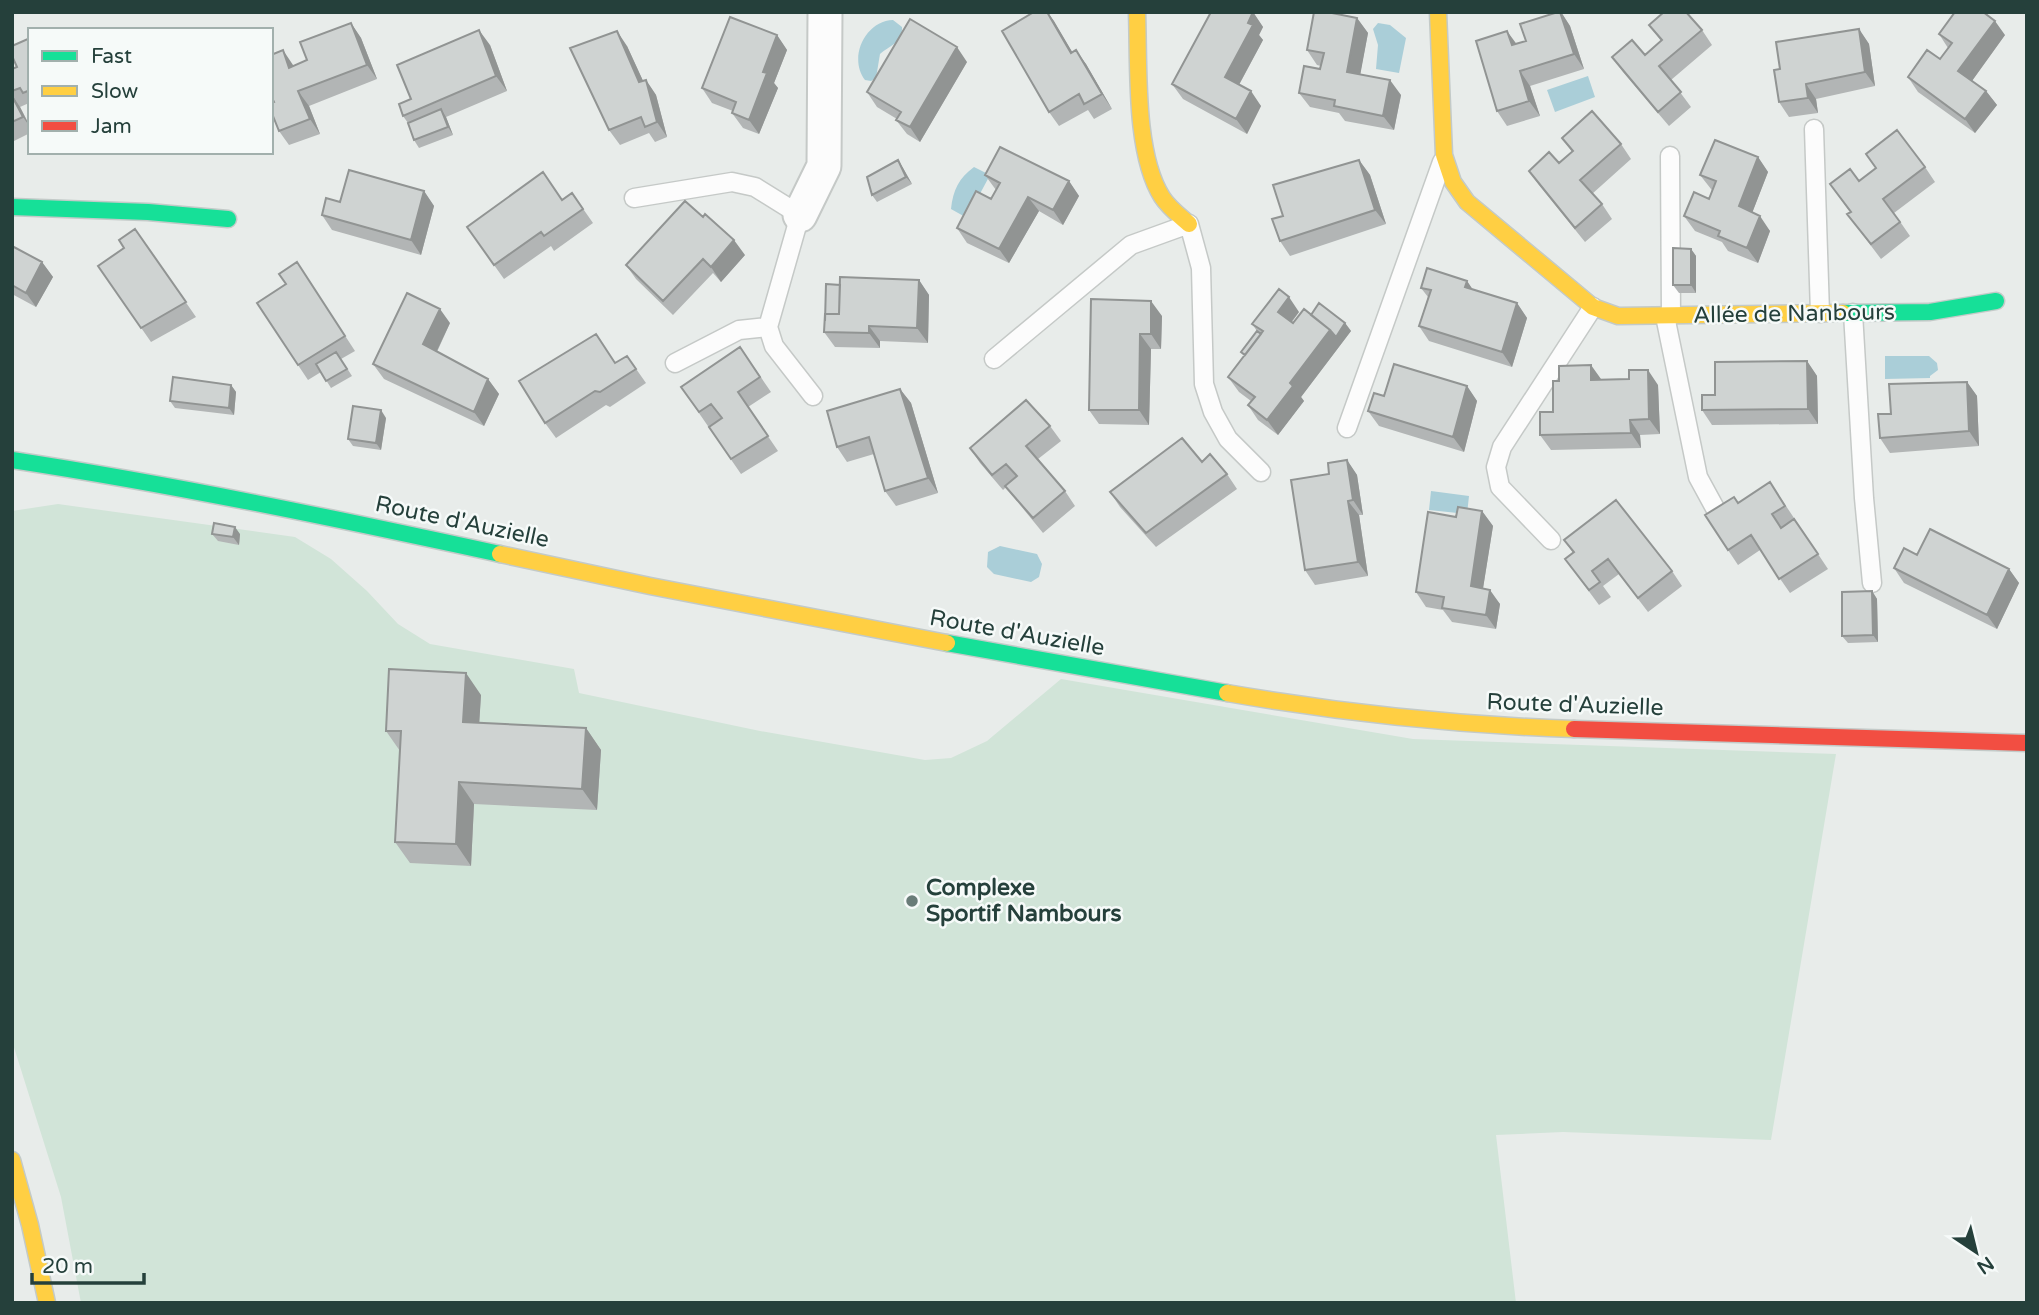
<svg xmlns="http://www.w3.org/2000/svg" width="2039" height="1315" font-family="'Varela Round',sans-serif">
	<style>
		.green { fill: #d1e4d8 }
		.water { fill: #aaced8 }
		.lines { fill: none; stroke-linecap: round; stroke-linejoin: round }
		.lane-casing { stroke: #c5c9c7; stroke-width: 21 }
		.street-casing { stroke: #c5c9c7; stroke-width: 37 }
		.fast-casing { stroke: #c3cac8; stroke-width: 19 }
		.slow-casing { stroke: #c3cac8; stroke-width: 19 }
		.jam-casing { stroke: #c3cac8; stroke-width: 19 }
		.lane { stroke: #fcfcfc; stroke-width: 18 }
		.street { stroke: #fcfcfc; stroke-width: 33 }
		.fast { stroke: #16e098; stroke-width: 16 }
		.slow { stroke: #ffcf43; stroke-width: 16 }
		.jam { stroke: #f24e42; stroke-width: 16 }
		.wall { fill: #b2b5b5 }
		.shaded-wall { fill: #919493 }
		.building { fill: #cfd3d2; stroke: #919493; stroke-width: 2 }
		.poi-dot { fill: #697c78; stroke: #f6faf9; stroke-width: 2.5 }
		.labels { text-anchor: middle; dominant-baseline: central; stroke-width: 5; stroke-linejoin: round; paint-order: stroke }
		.street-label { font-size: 23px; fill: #25403b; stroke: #f6faf9 }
		.poi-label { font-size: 23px; font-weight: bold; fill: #25403b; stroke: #f6faf9; text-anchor: start }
	</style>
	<rect width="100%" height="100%" fill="#e8ecea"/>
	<path class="green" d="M58,504L295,537L331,559L367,591L398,624L430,644L574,669L579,693L760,731L925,760L951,758L987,741L1061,679L1413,739L1836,754L1771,1140L1563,1132L1496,1135L1516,1303H81L61,1197L12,1041V511Z"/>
	<path class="water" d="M893,20L902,27C903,43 890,45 880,54L876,78L871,81L865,80C848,58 865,21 893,20Z
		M1378,23L1390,25L1406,38L1399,73L1376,69L1378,45L1373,29Z
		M1588,76L1595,97L1555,112L1547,90Z
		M974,167L990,175L967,218L951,209C953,190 959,178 974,167Z
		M1885,356H1929L1937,363L1938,370L1930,376V378L1885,379Z
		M1431,491L1469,496L1467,514L1429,510Z
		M1000,546L1037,554L1042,564L1039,577L1031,582L994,574L987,567L988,552Z"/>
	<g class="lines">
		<defs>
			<path id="lane" d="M1814,129L1820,313
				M1670,156L1671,316
				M634,198L732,182L755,187L800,215L768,327L774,346L813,396
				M1853,313L1864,498L1872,583
				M1665,316L1698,477L1716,510
				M994,359L1131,245L1189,224L1201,268L1204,384L1213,412L1228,439L1261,472
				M675,363L739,330L768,327
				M1347,428L1442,162
				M1551,540L1500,487L1496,467L1502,447L1593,307"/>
			<path id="street" d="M800,215L824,166L825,12"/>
			<path id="fast" d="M12,207L148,212L228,219
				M1843,313L1930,312L1996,301
				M12,460C176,485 338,519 500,554
				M947,643L1227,693"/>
			<path id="slow" d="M1137,12C1139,64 1134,153 1162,197C1169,208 1180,216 1189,224
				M1438,12L1444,155L1453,182L1467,202L1593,307L1618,316L1843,313
				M500,554L650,586L947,643
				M1227,693C1342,713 1458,725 1574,729
				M12,1160L30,1225L47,1303"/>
			<path id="jam" d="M1574,729L2027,743"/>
		</defs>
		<use href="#lane" class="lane-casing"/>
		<use href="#street" class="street-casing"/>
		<use href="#fast" class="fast-casing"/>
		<use href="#slow" class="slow-casing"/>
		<use href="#jam" class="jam-casing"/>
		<use href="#lane" class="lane"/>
		<use href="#street" class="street"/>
		<use href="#fast" class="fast"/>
		<use href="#slow" class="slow"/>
		<use href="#jam" class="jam"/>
	</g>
	<path class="wall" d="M1034,12H1048L1072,52L1086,64L1112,109L1094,119L1088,110L1059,126L1049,112Z
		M1253,12L1263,27L1259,35L1263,40L1239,85L1261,106L1247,134L1183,99L1172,84Z
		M1561,12L1570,26L1584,69L1530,86L1540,116L1507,126L1497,111L1517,44L1526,41Z
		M1357,18L1368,33L1360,74L1401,95L1394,130L1345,121L1339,113L1310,107L1299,93L1320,69L1321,66L1317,65L1307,50Z
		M351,23L361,38L377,79L309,106L320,134L289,145L279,131L274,102L307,60Z
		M1649,25L1702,30L1712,45L1671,80L1691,107L1669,126L1623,72L1612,57L1645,55L1661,41Z
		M1859,29L1869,44L1875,86L1816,99L1818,113L1789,117L1779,102L1780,69Z
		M1939,34L2005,35L1972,81L1986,91L1997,105L1975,133L1918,92L1908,77L1940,59L1948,48Z
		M777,35L787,50L774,83L778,88L759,134L743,128L732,113L733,111L712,103L702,88Z
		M30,38V104L29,103L20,107L30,126V133L12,142V69L17,67Z
		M490,45L507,91L446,117L453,135L419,148L414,140L408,123L403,116L411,99Z
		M627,46L643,81L646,80L656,95L667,137L655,142L649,133L620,145L609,130Z
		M967,62L920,142L907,134L896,120L897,119L877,107L867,92Z
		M1562,138L1621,144L1631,159L1592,194L1602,204L1612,219L1585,242L1539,185L1529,171L1559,163L1572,152Z
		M1758,157L1768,172L1752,213L1770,231L1758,263L1728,251L1722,242L1695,231L1684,216L1709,199L1712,190L1711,189L1700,175Z
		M898,160L903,168L912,184L877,202L872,195Z
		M1359,160L1370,175L1386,224L1290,256L1280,241L1283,216Z
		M1925,167L1935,182L1894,213L1910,236L1881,259L1847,214L1850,212L1830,184L1859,181Z
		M985,175L1069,181L1079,196L1063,225L1039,211L1009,263L967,243L957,228L991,199L996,190Z
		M424,191L434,206L421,255L332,230L322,215L340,202Z
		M572,193L593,223L554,251L551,246L504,279L467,227L562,200Z
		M135,229L196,317L151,342L98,266L124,248Z
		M12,246L42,262L53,277L36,307L12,294Z
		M1691,249L1696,256V293H1679L1673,285Z
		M745,255L721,282L713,273L673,315L636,279L626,265Z
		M297,262L355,351L341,359L352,376L331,388L321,372L308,380L298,365L286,284Z
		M919,280L929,295L928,343L880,341V348L835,347L824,332L840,285Z
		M1467,281L1473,290L1517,303L1527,318L1512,367L1429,341L1419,326L1428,297L1421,288Z
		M1091,299L1162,316L1161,349H1151L1149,425L1099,424L1089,410Z
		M1299,312L1292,322L1293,323L1311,315L1345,323L1351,331L1301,397L1304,401L1278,435L1258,420L1248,405L1251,401L1239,392L1228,377L1244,356L1241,352L1257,331L1252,324Z
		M450,323L437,352L488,379L499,394L484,426L384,379L373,364Z
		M740,347L771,392L748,407L778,451L741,474L681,387Z
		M627,356L646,383L610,407L606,405L556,438L545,423L615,363Z
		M1807,361L1817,376L1818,424L1712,425L1702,410L1715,395Z
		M1601,380L1658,385L1660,434L1640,435L1641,448L1551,450L1540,435L1553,412Z
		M1967,382L1977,396L1979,446L1890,453L1880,438L1891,414Z
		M231,385L236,392L234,415L175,408L170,401Z
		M1467,386L1477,401L1464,452L1379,426L1368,411L1384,396Z
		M900,389L911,403L938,493L896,506L885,491L874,454L847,462L837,447Z
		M386,418L381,450L353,446L348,439Z
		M1050,426L1061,441L1038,459L1065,491L1075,506L1043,533L1016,500L1006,487L1003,490L980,463L970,448Z
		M1347,460L1357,475L1363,515H1359L1368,576L1315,585L1305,570L1329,474Z
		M1202,462L1227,474L1237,489L1156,547L1120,507L1110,492Z
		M1770,482L1828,569L1790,593L1760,550L1738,565L1728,550L1738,503Z
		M1482,511L1493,526L1483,588L1500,604L1496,629L1452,622L1443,610L1426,607L1416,592L1456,517Z
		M212,534H240L239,545L218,541Z
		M1564,540L1672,571L1682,586L1648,612L1619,574L1603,586L1611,597L1599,605L1565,559L1573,553Z
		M1917,555L2009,569L2019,583L1997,629L1904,583L1894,568Z
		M1872,591L1877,599L1878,642L1848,643L1842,636Z
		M481,695L479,723L586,728L601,750L597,810L474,804L471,866L410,863L395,842L400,751L386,731Z"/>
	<path class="shaded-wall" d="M1047,12L1054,21L1081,67L1071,53Z
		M1253,12L1263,27L1259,35L1263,40L1235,92L1225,77L1248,23Z
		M1561,12L1570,26L1584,69L1574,54Z
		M1357,18L1368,33L1358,87L1347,72Z
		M1995,21L2005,35L1969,85L1958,71Z
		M351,23L361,38L377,79L367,65Z
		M1859,29L1869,44L1875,86L1865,72Z
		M479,30L490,45L507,91L496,76Z
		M617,31L627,46L650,96L639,82Z
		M1507,31L1518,46L1512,45Z
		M777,35L787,50L774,83L778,88L759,134L749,120L763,72Z
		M957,47L967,62L920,142L910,127Z
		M283,50L293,65L300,82L289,68Z
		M1076,50L1086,64L1112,109L1102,94Z
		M1520,71L1530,86L1540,116L1529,101Z
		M646,80L656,95L667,137L657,122Z
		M1390,80L1401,95L1394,130L1383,116Z
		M1806,84L1816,99L1818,113L1808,98Z
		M298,91L309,106L320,134L310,119Z
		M1251,91L1261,106L1247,134L1236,119Z
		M1986,91L1997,105L1975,133L1965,119Z
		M12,95L20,107L30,127L23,117Z
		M441,109L446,117L453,135L448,127Z
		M1758,157L1768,172L1749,221L1739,206Z
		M898,160L903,168L912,184L906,177Z
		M1359,160L1370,175L1386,224L1375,210Z
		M1069,181L1079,196L1063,225L1053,210Z
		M424,191L434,206L421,255L411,240Z
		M1028,197L1039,211L1009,263L999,249Z
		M1760,216L1770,231L1758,263L1747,248Z
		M734,240L745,255L721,282L711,267Z
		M1691,249L1696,256V293L1691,285Z
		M42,262L53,277L36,307L26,293Z
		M919,280L929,295L928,343L917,328Z
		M1467,281L1477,296L1465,287Z
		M1289,297L1299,312L1288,326L1278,312Z
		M1151,301L1162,316L1161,349L1151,334Z
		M1517,303L1527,318L1512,367L1502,352Z
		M440,309L450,323L433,359L423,344Z
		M1345,323L1351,331L1301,397L1304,401L1278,435L1267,420L1290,383L1330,330Z
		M869,326L880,341V348L869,333Z
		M1140,334L1151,349L1149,425L1139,410Z
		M1807,361L1817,376L1818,424L1808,409Z
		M1591,365L1601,379L1591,380Z
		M1648,370L1658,385L1660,434L1649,419Z
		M488,379L499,394L484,426L474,412Z
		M1967,382L1977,396L1979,446L1969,431Z
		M231,385L236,392L234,415L229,408Z
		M1467,386L1477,401L1464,452L1453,437Z
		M900,389L911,403L938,493L928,478Z
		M381,410L386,418L381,450L376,443Z
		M1630,420L1640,435L1641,448L1631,433Z
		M1347,460L1357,475L1363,515L1353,500Z
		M1348,501L1359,515L1368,576L1358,562Z
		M1482,511L1493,526L1481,601L1471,586Z
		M235,527L240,534L239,545L233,537Z
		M2009,569L2019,583L1997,629L1987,615Z
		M1490,590L1500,604L1496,629L1486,615Z
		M1872,591L1877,599L1878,642L1873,635Z
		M466,673L481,695L478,743L463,722Z
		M586,728L601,750L597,810L582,789Z
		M459,782L474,804L471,866L456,844Z"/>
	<path class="building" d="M1034,12H1047L1071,53L1076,50L1102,94L1084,104L1079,94L1049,112L1002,31Z
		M1211,12H1253L1248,23L1253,25L1225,77L1251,91L1236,119L1172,84Z
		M1314,12H1327L1357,18L1347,72L1390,80L1383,116L1334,106L1335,100L1299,93L1304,66L1320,69L1324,53L1307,50Z
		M1558,12H1560L1574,54L1520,71L1529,101L1497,111L1476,41L1507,31L1512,45L1526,41L1520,24Z
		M1664,12H1686L1702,30L1659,66L1681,92L1658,112L1612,57L1632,40L1645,55L1662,40L1649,25Z
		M1955,12H1983L1995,21L1958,71L1986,91L1965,119L1908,77L1927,50L1940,59L1952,43L1939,34Z
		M730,17L777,35L763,72L767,73L749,120L732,113L736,102L702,88Z
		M910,19L957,47L910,127L896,120L901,112L867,92Z
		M351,23L367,65L298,91L310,119L279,131L271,111V103L274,102L271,96V55L283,50L289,68L307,60L300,42Z
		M1859,29L1865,72L1806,84L1808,98L1779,102L1774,70L1780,69L1776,42Z
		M479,30L496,76L403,116L399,104L411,99L397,65Z
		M617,31L639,82L646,80L657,122L645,127L641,117L609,130L570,48Z
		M30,38V90L23,93L20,88L12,91V69L17,67L12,56V46Z
		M12,96L23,117L12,122Z
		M441,109L448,127L414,140L408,123Z
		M1592,111L1621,144L1580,180L1602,204L1575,228L1529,171L1549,152L1559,163L1573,151L1562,138Z
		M1897,130L1925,167L1883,199L1900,222L1871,244L1847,214L1851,212L1830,184L1850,169L1859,181L1876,168L1866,154Z
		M1715,140L1758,157L1739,206L1760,216L1747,248L1718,236L1720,231L1684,216L1694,192L1709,199L1716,181L1700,175Z
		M1000,147L1069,181L1053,210L1028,197L999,249L957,228L976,191L991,199L1000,183L985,175Z
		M898,160L906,177L872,195L867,177Z
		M1359,160L1375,210L1280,241L1272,219L1283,216L1273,185Z
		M349,170L424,191L411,240L322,215L326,198L340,202Z
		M543,172L562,200L572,193L583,209L544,236L541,232L494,265L467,227Z
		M685,201L703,217L705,214L734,240L711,267L703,259L663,301L626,265Z
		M135,229L186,302L141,328L98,266L124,248L119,240Z
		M12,246L42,262L26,293L12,285Z
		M1673,248L1691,249V285H1673Z
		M297,262L345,336L298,365L257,303L286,284L279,274Z
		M1427,268L1467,281L1465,287L1517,303L1502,352L1419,326L1431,290L1421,288Z
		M840,277L919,280L917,328L869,326V333L824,332L825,314H839Z
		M826,284L840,285L839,314H825V321Z
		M1279,289L1289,297L1278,312L1293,323L1304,309L1330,330L1290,383L1293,386L1267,420L1248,405L1255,397L1228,377L1263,331L1252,324Z
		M407,293L440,309L423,344L488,379L474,412L373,364Z
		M1091,299L1151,301V334H1140L1139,410H1089Z
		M1319,303L1345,323L1336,337L1330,330L1311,315Z
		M1257,331L1261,334L1245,355L1241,352Z
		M596,334L615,363L627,356L636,369L600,392L595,391L545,423L519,381Z
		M740,347L760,377L738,392L768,436L731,459L709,427L722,418L711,404L699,412L681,387Z
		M336,352L347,369L326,381L316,364Z
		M1807,361L1808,409L1702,410V395H1715V362Z
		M1394,364L1467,386L1453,437L1368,411L1374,393L1384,396Z
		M1591,365V380L1629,379V370H1648L1649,419L1630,420L1631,433L1540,435V412H1553V381H1559V366Z
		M173,377L231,385L229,408L170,401Z
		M1967,382L1969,431L1880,438L1878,414H1891L1889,384Z
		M900,389L928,478L885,491L869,437L837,447L827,411Z
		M1026,400L1050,426L1026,446L1065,491L1033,518L1005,486L1017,476L1006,464L992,475L970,448Z
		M353,406L381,410L376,443L348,439Z
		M1182,438L1202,462L1210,454L1227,474L1146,533L1110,492Z
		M1347,460L1353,500L1348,501L1358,562L1305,570L1291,480L1329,474L1328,463Z
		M1770,482L1785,506L1772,514L1781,528L1794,519L1818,554L1779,579L1751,535L1728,550L1705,515L1734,497L1738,503Z
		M1616,500L1672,571L1638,598L1608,559L1592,571L1600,582L1589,590L1565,559L1574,552L1564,540Z
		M1458,507L1482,511L1471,586L1490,590L1486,615L1442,608L1444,597L1416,592L1428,512L1456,517Z
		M214,523L235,527L233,537L212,534Z
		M1930,529L2009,569L1987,615L1894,568L1904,548L1917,555Z
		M1872,591L1873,635L1842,636V592Z
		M389,669L466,673L463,722L586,728L582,789L459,782L456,844L395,842L401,731H386Z"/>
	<circle class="poi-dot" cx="912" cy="901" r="7"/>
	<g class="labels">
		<g class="street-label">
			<text transform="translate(1794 314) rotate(-1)">Allée de Nanbours</text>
			<text transform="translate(462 522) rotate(12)">Route d'Auzielle</text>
			<text transform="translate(1017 633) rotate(10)">Route d'Auzielle</text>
			<text transform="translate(1575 705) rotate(2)">Route d'Auzielle</text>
		</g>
		<g class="poi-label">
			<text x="926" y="888">Complexe<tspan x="926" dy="26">Sportif Nambours</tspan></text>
		</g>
	</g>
	<rect width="2039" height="1315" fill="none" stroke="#25403b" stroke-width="28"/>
	<rect x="28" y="28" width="245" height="126" fill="#f6faf9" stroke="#a2b0ad" stroke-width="2"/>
	<rect x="42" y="51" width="35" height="10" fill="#16e098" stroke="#a2b0ad" stroke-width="2"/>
	<text x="91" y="63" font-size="21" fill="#25403b">Fast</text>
	<rect x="42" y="86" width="35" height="10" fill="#ffcf43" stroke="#a2b0ad" stroke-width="2"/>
	<text x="91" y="98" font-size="21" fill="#25403b">Slow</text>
	<rect x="42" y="121" width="35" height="10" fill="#f24e42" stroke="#a2b0ad" stroke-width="2"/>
	<text x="91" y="133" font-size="21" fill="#25403b">Jam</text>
	<g transform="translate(1976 1252) rotate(145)" stroke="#f6faf9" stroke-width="5" paint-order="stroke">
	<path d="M0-5L12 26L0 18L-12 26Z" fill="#25403b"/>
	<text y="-10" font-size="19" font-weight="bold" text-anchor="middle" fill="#25403b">N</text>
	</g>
	<path d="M32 1273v10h112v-10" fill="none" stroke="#25403b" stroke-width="3.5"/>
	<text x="42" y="1273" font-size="21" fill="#25403b" stroke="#f6faf9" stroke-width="5" paint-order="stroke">20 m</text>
</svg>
